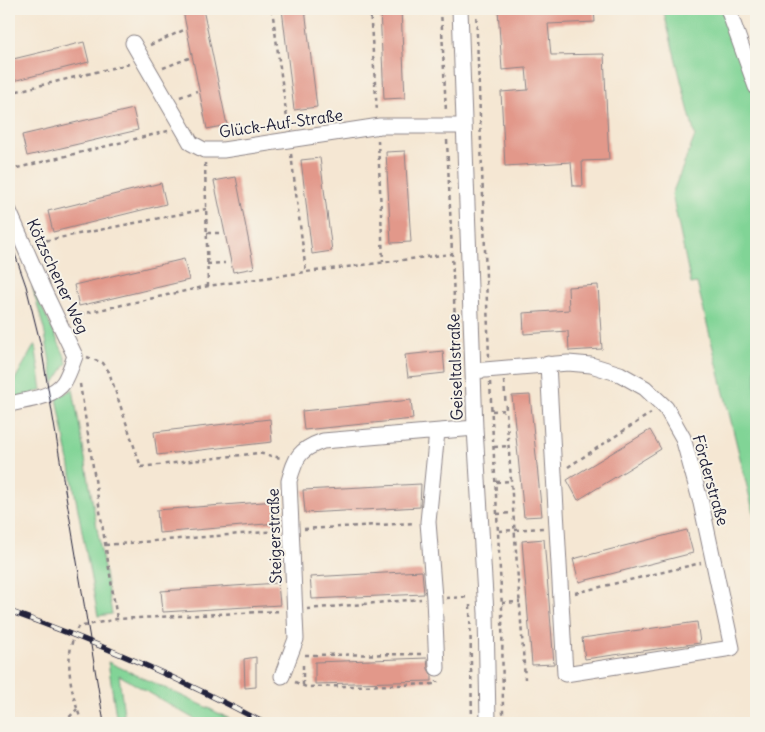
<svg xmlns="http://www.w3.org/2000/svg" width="765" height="732" font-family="Delius,sans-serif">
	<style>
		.green { fill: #81d496; stroke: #527b68 }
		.building { fill: #e2988a }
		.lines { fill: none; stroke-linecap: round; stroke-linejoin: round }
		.minor-casing { stroke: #8c8487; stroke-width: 17 }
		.path { stroke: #8c8487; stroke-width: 2.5; stroke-dasharray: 4 4; stroke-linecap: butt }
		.minor { stroke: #fff; stroke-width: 15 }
		.tram { stroke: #22223b; stroke-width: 1 }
		.rail-casing { stroke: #22223b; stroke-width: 5.5 }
		.rail { stroke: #f7f3e8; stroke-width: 4; stroke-dasharray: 11; stroke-linecap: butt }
		.labels { text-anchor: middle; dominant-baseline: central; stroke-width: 4; stroke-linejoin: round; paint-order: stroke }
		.street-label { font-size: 16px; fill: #22223b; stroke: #f7f3e8 }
	</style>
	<rect width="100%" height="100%" fill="#f7f3e8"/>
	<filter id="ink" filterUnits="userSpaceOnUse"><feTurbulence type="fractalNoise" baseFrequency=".02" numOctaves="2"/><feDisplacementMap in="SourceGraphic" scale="10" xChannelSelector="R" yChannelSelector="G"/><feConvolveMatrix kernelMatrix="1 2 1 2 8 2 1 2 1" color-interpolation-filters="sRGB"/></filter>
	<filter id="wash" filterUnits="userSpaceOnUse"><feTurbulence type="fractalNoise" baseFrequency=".0096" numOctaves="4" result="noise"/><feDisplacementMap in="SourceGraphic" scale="20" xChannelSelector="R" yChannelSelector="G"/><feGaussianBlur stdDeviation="1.12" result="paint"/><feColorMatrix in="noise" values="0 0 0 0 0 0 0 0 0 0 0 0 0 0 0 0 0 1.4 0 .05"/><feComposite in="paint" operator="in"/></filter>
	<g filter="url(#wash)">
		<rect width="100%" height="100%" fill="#f5e7d3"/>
		<path class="green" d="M663,9H723L756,94V523L697,283L691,284L672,194L695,136Z
			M32,286L64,354L67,363L54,383L44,329Z
			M35,344L42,390L9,401V390Z
			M73,389L112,614L98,616L57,398Z
			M108,662L202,705L238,723H201L119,675L125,723H117Z"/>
		<g id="blocks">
			<path class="building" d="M194,9H203L227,125L207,129L183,11Z
				M282,9H305L317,107L294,110Z
				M380,9H401L405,98L384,99Z
				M498,9H594L595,22L548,24L551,55L604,54L609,160L582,161L583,186H573L571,162L505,166L501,92L528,90L526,68L502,70Z
				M84,42L89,62L9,82V60Z
				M133,109L138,130L27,156L22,135Z
				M405,151L411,242L391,243L386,152Z
				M320,158L332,251L312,254L301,160Z
				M236,177L254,268L233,272L214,181Z
				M161,183L166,204L53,232L48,211Z
				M184,259L189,280L79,306L74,285Z
				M598,285L602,349L569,351L568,331L524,334L523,313L569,310L568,287Z
				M443,351L445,373L408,377L405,355Z
				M530,395L542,516L524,517L512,396Z
				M411,400L413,419L304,430L302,411Z
				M270,419L272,442L157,455L154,432Z
				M650,430L661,449L578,500L567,480Z
				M421,484L420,507L305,513L303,490Z
				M276,501L278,523L159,533L157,510Z
				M687,530L693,553L579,582L573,559Z
				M544,539L554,664L532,665L522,541Z
				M422,571L424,594L312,599L310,577Z
				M278,583L280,605L163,612L161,591Z
				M697,622L700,643L585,659L582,638Z
				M256,657V687L245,688L244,659Z
				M427,658L428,669L432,676V681L315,684V662Z"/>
		</g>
	</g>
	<g filter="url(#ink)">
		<use href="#blocks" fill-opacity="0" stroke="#8c8487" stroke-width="1"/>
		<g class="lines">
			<defs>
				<path id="minor" d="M460,9L475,428L486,613L488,723
					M728,9L756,87
					M133,43L191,143L204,150H223L380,126H464
					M9,211L43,289L75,356C72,364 69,374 64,382C53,398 26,400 9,404
					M473,371L568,363L591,365L620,374L645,388L666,408L683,438L701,503L732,648L565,674L548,364
					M437,668L434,598L428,522L437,432
					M282,676L296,639L289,481C296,457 298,450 323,441L475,428"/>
			</defs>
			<use href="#minor" class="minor-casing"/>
			<path class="path" d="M272,9L288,126
				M370,9L377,112
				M441,9L446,112
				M476,9L489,357
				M150,45L184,30
				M163,68L189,58
				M9,93L129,64
				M180,97L197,91
				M378,140L383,262
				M447,140L456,344
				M291,154L306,272L451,254
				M205,163L208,286
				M9,170L168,131
				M207,233H219
				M38,242L206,209
				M207,264L225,263
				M72,316L208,286L306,272
				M87,357L103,363L109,372L141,467L258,453L281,458
				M504,381L525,679
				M490,382L502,608L503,714
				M80,384L117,619
				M492,411L506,410
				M494,447L508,446
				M568,467L651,413
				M496,482L511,481
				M497,514L513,513
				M304,529L415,523
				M499,531L543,528
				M105,545L278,531
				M575,593L701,563
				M446,598L470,597
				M502,603L520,602
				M470,605L472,723
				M307,609L421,599
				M305,655L422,654
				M303,665V686
				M295,682L306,687L437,684V681
				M64,723L77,709
				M82,723C71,692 62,658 78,627L117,619L281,611"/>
			<use href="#minor" class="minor"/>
			<path class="tram" d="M9,237L26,286L41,346L104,723"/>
			<defs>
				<path id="rail" d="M9,611C96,642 182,679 264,723"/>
			</defs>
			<use href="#rail" class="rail-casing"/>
			<use href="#rail" class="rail"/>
		</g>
	</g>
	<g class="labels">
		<g class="street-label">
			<text transform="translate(281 123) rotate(-8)">Glück-Auf-Straße</text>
			<text transform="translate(58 276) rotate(65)">Kötzschener Weg</text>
			<text transform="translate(455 367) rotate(-92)">Geiseltalstraße</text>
			<text transform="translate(711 480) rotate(74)">Förderstraße</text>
			<text transform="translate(274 536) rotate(-92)">Steigerstraße</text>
		</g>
	</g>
	<rect width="765" height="732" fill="none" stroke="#f7f3e8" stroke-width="30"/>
</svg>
